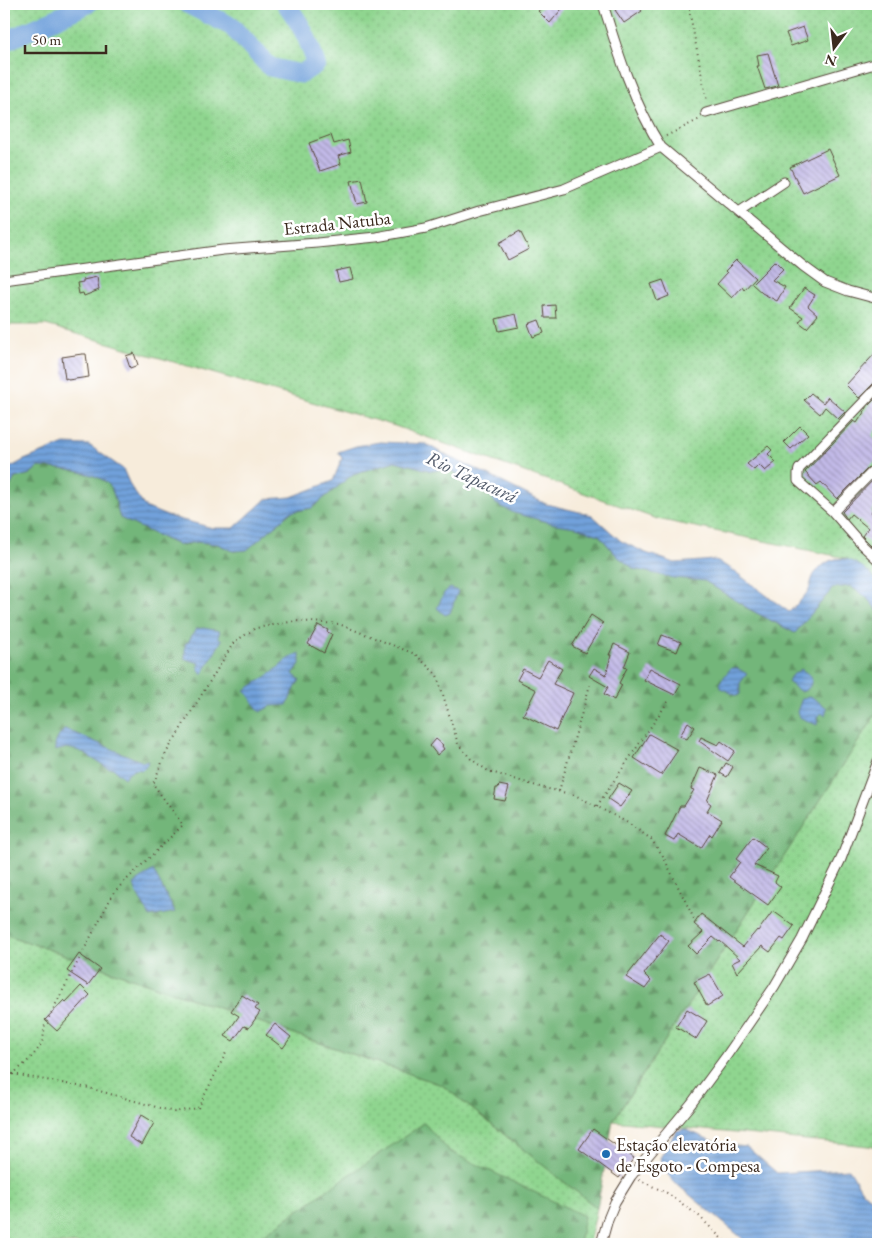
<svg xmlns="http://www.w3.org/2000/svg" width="882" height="1248" font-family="'EB Garamond',serif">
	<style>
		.green { fill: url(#green-dots); stroke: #658056 }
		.forest { fill: url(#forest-firs); stroke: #57704c }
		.water { fill: url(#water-rules); stroke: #56667c }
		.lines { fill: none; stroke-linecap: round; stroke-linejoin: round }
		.river { stroke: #71a1db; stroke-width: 19 }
		.building { fill: url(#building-back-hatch) }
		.street-casing { stroke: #57473a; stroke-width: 11 }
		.path { stroke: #57473a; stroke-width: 2; stroke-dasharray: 1 4; stroke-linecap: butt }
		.street { stroke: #fff; stroke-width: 9 }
		.poi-dot { fill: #1f6fb2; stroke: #fff; stroke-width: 2 }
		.labels { text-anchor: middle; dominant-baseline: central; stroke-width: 5; stroke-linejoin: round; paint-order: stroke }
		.street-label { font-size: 18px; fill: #3b2a1e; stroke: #fff }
		.poi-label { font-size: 18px; fill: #3b2a1e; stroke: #fff; text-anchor: start }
		.water-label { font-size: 19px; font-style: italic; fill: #515a6a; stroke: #fff }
	</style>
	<defs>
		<pattern id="green-dots" width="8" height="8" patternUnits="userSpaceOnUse" patternTransform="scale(1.25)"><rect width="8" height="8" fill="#8fd58f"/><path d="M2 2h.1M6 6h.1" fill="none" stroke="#7cb77b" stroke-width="1.8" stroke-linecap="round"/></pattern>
		<pattern id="forest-firs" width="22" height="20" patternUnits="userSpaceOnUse" patternTransform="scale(1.25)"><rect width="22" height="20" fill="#73b67a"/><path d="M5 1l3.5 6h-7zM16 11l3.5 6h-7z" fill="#609463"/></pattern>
		<pattern id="water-rules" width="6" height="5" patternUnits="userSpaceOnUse" patternTransform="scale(1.25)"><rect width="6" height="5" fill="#71a1db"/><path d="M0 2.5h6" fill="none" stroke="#5e83b1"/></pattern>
		<pattern id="building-back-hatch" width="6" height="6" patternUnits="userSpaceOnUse" patternTransform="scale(1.25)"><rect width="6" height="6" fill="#c2bae8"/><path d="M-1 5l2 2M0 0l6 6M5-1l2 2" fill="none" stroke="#9f97bb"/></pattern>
	</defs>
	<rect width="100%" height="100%" fill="#fff"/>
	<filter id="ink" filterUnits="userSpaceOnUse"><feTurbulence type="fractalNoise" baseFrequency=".02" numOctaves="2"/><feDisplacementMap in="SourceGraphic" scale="10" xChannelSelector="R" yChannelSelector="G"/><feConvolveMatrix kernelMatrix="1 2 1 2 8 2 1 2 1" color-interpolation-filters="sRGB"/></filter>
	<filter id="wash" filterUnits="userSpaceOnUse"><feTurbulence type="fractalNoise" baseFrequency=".0096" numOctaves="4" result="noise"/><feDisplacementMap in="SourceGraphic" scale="20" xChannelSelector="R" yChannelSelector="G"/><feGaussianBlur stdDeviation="1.12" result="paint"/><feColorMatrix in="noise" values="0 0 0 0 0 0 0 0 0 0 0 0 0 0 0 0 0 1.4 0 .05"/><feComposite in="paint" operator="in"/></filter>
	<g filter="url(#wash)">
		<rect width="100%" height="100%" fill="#f7ecdb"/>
		<path class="green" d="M4,4H878V593L846,558L657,519L395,426L46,325H4Z
			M878,711V1147L613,1121Z
			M4,934L442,1085L597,1208L589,1244H4Z"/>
		<path class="forest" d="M395,461L432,471L447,468L489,493L599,535L617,556L705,581L749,609L795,633L833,588L850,586L866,597L878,611V711L613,1121L597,1208L442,1085L4,934V496L15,478L30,474L38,467C55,468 103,471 111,488C115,495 117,509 120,518L178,545L197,542L218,544L233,551L246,550L291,512L312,508L353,474Z
			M424,1123L449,1151L584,1216L579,1244H250Z"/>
		<path class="water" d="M380,442L426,444L449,457L478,470L546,504L592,515L621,541L646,553L675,563L714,560L730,568L789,612C795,606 803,599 808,591C811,586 811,578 815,573C838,546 858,561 878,581V611L866,597L850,586L833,588L795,633L749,609L705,581L673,578L634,569L617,556L599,535L576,527L555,524L514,513L496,504L489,493L447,468L432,471L395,461L353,474L312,508L291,512L247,550L233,551L218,544L197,542L178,545L120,518C117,509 115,495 111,488C103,471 55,468 38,467L30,474L15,478L4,496V471L24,460L64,444L89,445L123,469L131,487L145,507L167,516L213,528H234L266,499L291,497L333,481L342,458L338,452L356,446Z
			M450,588L458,591L450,613L445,615L437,608L444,593Z
			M203,628L220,631L218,637L222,640L202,675L198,668L200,663L185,659V644L188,642L196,629Z
			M300,653V664L293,674L300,680L294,690L287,705L271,706L260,712L245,690L272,673L288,659Z
			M731,668H737L747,674L740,683V694L737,696L721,688L720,682Z
			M801,669L811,676C813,684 809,690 801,692L788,682L790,677Z
			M809,697L815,699L827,708L825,715L821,713L818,717L817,725L799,717L797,712L802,698Z
			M65,729L143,762L148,761L147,765L142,770C133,768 129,771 124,778L113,768H108L80,751L67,748L55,751C54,741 59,736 65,729Z
			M153,870L175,912L150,917C145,905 136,897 134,884Z
			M685,1129L710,1140L728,1145L747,1147L777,1173L849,1169C860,1184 859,1195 878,1201V1244H749L674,1182L663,1168L660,1158L676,1131Z"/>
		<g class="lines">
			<path class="river" d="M187,4L231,26L270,67L301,74L316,64C309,40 301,24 286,4
				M4,42L88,4"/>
		</g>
		<g id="blocks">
			<path class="building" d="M546,4H566L550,23L538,11Z
				M624,4H637L642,11L624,23L615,10Z
				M803,27L808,40L791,46L786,33Z
				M768,53L778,86L765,89L757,66H759L757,55Z
				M331,135L334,144L348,140L351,152L338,156L341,164L320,171L309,143Z
				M828,149L840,175L803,193L790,167Z
				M362,179L367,202L357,204L351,181Z
				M520,231L529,249L508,260L499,243Z
				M736,260L755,278L744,290L742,287L732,298L717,284L727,273L725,271Z
				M775,261L783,269L772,280L785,287L777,301L762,293L752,284Z
				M350,268L353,279L339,282L336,271Z
				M97,277L99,290L84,296L83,293L79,294L77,283L83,282V280Z
				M663,280L669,296L657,301L651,284Z
				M804,288L815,295L808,306L818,315L807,328L799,322L803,317L790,308Z
				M555,305L556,318H545L544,306Z
				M516,314L519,327L499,331L496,319Z
				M539,320L544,333L533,337L528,324Z
				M878,350V381L874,383L859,398L846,385Z
				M134,353L138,365L130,368L126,356Z
				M82,354H86L89,377L68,380L67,378L65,379L62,357Z
				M811,393L823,403L828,397L845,412L838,419L825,407L820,414L804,400Z
				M878,396V427L872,435L878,441V460L874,462L837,499L821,482L817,485L805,472L854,421L857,423L868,406Z
				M800,426L808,434L791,449L784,442Z
				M768,446L772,450L768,454L776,462L765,471L759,465L754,470L747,464Z
				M878,475V504L871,512L878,518V548L876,550L862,536L868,528L851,514L847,519L842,512Z
				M591,615L603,623L585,653L572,646Z
				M318,625L328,630L327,632L332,634L324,653L308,644Z
				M662,635L681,642L677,652L658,645Z
				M614,644L630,652L624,667L627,668L619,683L622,685L614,700L604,694L608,687L589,676L594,668L606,675L611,655H609Z
				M548,660L562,669L553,684L573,693L556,731L523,715L536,690L517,680L523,669L538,677Z
				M650,668L681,684L675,695L644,680Z
				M688,722L695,727L687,739L680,736Z
				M649,734L678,750L661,775L634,758Z
				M701,737L718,745L721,741L735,751L728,761L699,741Z
				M436,739L443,745L442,746L444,749L437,755L430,746Z
				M726,763L733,767L727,777L720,773Z
				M700,768L718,775L707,801L711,804L707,811L722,820L712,836L710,834L701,848L678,834L674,841L665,836L680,806H684L694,790L691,789Z
				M619,783L632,791L620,807L608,799Z
				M499,785L509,787L505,801L494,799L496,788H498Z
				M753,837L767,848L754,865L778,876L775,882L781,887L768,905L729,877L740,862L736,859Z
				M773,911L794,926L784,940L781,938L770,952L762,946L737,973L732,963L740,959L720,941L719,942L713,937L696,954L688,946L703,932L694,924L701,914L743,947L757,930L758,931Z
				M660,934L669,941L644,974L651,981L645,989L626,977Z
				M79,954L100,969L88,985L67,971Z
				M710,974L723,996L707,1006L694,982Z
				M81,986L90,995L57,1031L45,1020L64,1000L66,1002Z
				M242,995L258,1005L255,1009L260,1012L249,1028L244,1026L233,1041L225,1036L239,1016L231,1011Z
				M687,1009L707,1021L696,1039L676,1027Z
				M275,1024L291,1037L283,1048L266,1035Z
				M141,1115L154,1123L142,1145L129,1137Z
				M593,1129L634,1158L619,1178L579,1149Z"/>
		</g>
	</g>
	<g filter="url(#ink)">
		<use href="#blocks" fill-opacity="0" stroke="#57473a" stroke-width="1"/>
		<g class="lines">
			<defs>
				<path id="street" d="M603,4C618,53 634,104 661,147L803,266L825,282L848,291L878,299
					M706,113L878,63
					M739,212L784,182
					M4,280L223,250L317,243L376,237L426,228L479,211L564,189L661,147
					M878,387L799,469L798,473V481L833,512L862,545L878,560
					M833,512L878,466
					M601,1244L608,1219L615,1202L631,1176L691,1104L725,1058L774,987L802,939L841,859L878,761"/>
			</defs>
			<use href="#street" class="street-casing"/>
			<path class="path" d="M688,4L707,102
				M666,136L700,119
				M559,791L590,685
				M597,806L669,700
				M13,1074L89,1088L174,1112L198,1108L227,1051
				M4,1080C17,1071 35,1057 42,1042C44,1037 44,1030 45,1025L114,892L183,825L153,784L166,753L234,642L256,628L296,621L339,624L415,654L437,675L458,744L471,759L488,771L540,787L575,795L628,823L651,839L663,856L696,923
				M639,1180L667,1193L699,1216L727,1244"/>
			<use href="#street" class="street"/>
		</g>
	</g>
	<circle class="poi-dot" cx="606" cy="1154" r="5"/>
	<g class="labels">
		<g class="street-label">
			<text transform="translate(337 223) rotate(-6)">Estrada Natuba</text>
		</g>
		<g class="poi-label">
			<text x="616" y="1144">Estação elevatória<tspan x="616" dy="21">de Esgoto - Compesa</tspan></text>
		</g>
		<g class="water-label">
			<text transform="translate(472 477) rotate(25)">Rio Tapacurá</text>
		</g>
	</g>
	<rect width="882" height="1248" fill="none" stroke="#fff" stroke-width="20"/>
	<g transform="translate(834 48) rotate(195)" stroke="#ffffff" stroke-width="4" paint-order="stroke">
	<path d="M0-4L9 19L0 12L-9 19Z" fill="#3b2a1e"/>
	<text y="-8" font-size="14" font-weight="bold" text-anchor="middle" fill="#3b2a1e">N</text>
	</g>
	<path d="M25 45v8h81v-8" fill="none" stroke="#3b2a1e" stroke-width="2.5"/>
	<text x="32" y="45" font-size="15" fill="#3b2a1e" stroke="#ffffff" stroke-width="4" paint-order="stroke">50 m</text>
</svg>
